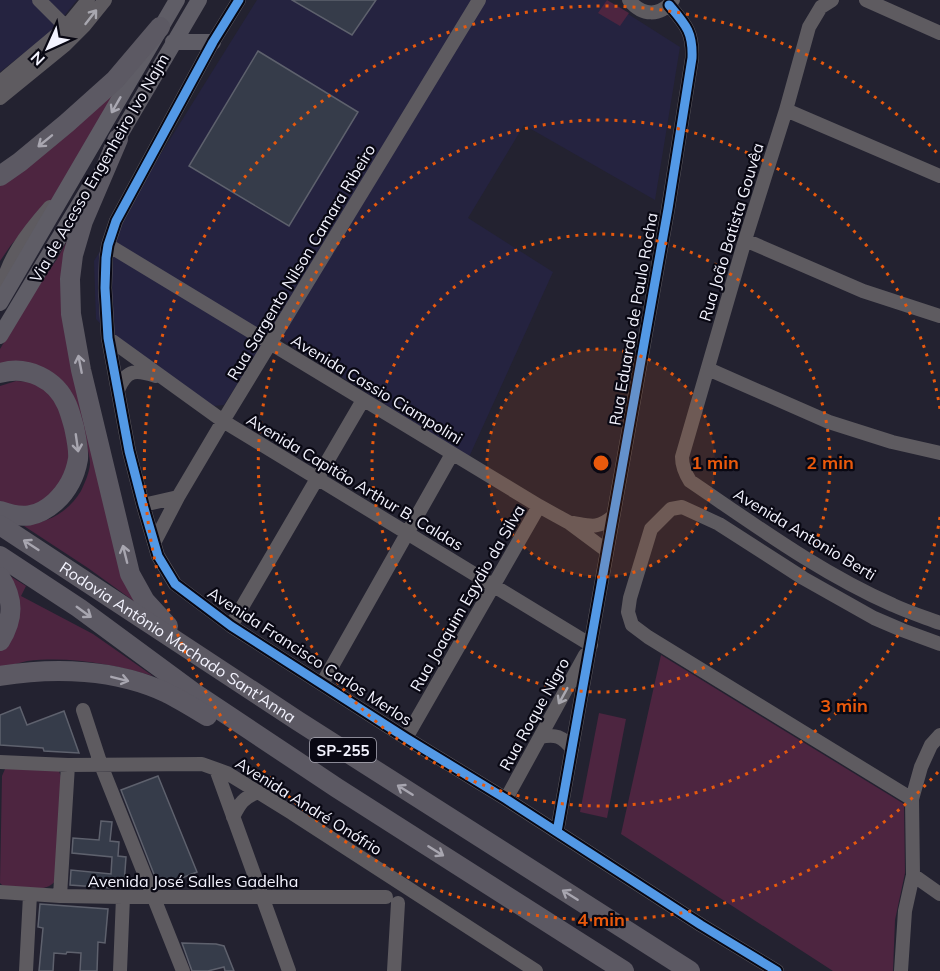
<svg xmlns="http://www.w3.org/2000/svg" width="940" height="971" font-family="Mulish,sans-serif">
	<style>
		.built { fill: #252340 }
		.green { fill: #4d2540 }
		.building { fill: #363c4a; stroke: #5e616d; stroke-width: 1.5 }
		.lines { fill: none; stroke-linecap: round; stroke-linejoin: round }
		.minor { stroke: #5e5b60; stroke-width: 14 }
		.major { stroke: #5f5d66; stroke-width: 16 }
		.highway { stroke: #5c5963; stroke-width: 20 }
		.cycleway-casing { stroke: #090813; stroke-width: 13 }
		.cycleway { stroke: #5399e6; stroke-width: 9 }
		.oneway { stroke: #a8a7af }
		.oneway2 { stroke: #a9a8b2 }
		.oneway3 { stroke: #a8a6b0 }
		.ring { fill: none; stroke: #e8590c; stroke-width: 3; stroke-dasharray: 3 6 }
		.labels { text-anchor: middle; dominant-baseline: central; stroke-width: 4.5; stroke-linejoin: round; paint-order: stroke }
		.shield { fill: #090813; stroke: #adacb8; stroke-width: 1.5 }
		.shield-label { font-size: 15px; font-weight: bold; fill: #f3f3fe }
		.street-label { font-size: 16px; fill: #f3f3fe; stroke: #090813 }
		.centre { fill: #e8590c; stroke: #090813; stroke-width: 3 }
		.ring-label { font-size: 18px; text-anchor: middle; font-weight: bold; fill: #e8590c; stroke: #090813; stroke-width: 4.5; stroke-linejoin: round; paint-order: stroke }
	</style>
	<rect width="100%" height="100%" fill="#232230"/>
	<path class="built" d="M0,0H77L51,32L0,72Z
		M257,0H606L680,47L655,200L524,125L468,218L553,272L469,457L270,332L224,405L214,406L119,343L96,319L94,261Z"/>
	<path class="green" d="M607,0L629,13L620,26L598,13Z
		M142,64L71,179L11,245L0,261V184Z
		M89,202L66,275L135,602L88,568L24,526C48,522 68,513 81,491C85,482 89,474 90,464C90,460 89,455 88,451C85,431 80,415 72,397L0,372V349L27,303L57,259Z
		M16,381L33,382L51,392L64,409L75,460L49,499L18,512L0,502V386Z
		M10,576L26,586L21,596L93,634L153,676C112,664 70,656 27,661C18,663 9,666 0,668V650Z
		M661,655L904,804L905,873L895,920L893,971H833L621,834Z
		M599,713L626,719L607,818L580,812Z
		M53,768L59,771L61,777L55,881C46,894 18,888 4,887L0,883L2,776L5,769Z"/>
	<path class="building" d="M292,0H376L352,35Z
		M258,51L358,112L289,226L189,166Z
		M20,707L27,725L64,711L79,753L44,751L43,748L0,745V715Z
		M158,776L197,872L159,887L121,790Z
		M101,821L112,822L110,841L119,842L118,856L126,857L124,885L111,884V888L70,885L71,870L111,874L112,857L72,853L73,838L99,840Z
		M40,904L108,909L105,943L98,942L97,971H80L81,953L67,952L66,954L54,953L53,971H39L43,928L38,927Z
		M182,943L216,944L224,946L234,971H225L224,967L208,971H192Z"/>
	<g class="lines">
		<path class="minor" d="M39,0L71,32
			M239,0L213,42L116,221L108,245L106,258L105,288L108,338L129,451L143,505L158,556L175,584L231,626L406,738L506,799L701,925L777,971
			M629,0C642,16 660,17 673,0
			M832,0L821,7L809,27L786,110L745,240L682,457C682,466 685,473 690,481C755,525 820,573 893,605C908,612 924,617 940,623
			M866,0L940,33
			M0,82L66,27L88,0
			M0,98L65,45L84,26L105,0
			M786,110L940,176
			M745,240L863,291L940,316
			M108,245L539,506L568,522L607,551
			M0,296C5,261 27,233 50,207
			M108,338L223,421L591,645
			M708,369L829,422L892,442L940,453
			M118,390C127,368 137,370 156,376
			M143,505L178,497
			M573,523C591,526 598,529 612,517
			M154,543L178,497L223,421L479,0
			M231,626L363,400
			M322,684L452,454
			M83,710L101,765L183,971
			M540,737C556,734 562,736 572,749
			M406,738L539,506
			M0,762L68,765L202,764L227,773L292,813L536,971
			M216,769L289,971
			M506,799L585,655
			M912,799L648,637L632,625L628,612L630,598L651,529L671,509L682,507L719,524L803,578L874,618L902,630L940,644
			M233,817C240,803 243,798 258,792
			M557,832L668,209L692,58C693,32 686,25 669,5
			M913,875L940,894
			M0,892L60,896L123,897H386
			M60,896L68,765
			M26,971L30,895
			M120,971L123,897
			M394,971L398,903
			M901,971L905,911L913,875L912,799L921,767L931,745L940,735"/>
		<path class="major" d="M173,42H213
			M111,150L199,0
			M0,303L177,0
			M0,336L92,183"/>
		<g class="highway">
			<path d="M118,139L83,221L73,255L70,279L71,314L81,370L130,574L145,601L168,626"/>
			<path d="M0,176L20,162L67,123L115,80L160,27"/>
			<path d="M0,373C27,365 56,379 67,405C70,412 72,420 74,427C76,437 79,449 78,459C75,477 68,490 55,502C37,518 22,519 0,511"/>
			<path id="s1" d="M0,525L298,721L690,971"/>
			<path d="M0,556L79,608L193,692L337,788L624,971"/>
			<path d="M0,577C14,599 14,618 0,641"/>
			<path d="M0,676C55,667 116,669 167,693C181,700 194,708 207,716"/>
		</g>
		<defs>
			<path id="cycleway" d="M239,0L213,42L116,221L108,245L106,258L105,288L108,338L129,451L143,505L158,556L175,584L231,626L406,738L506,799L701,925L777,971
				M557,832L668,209L692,58C693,32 686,25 669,5"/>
		</defs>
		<use href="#cycleway" class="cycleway-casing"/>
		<use href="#cycleway" class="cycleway"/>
	</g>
	<defs><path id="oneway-shaft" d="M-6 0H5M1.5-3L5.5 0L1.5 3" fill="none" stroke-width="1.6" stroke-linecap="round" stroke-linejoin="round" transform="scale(1.5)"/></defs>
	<g class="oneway">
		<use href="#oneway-shaft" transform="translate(91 17) rotate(-52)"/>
		<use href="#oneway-shaft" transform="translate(563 696) rotate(119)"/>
	</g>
	<use class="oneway2" href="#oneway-shaft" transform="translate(116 105) rotate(120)"/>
	<g class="oneway3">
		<use href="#oneway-shaft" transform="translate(45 141) rotate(141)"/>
		<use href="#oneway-shaft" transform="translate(80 364) rotate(-101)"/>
		<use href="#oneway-shaft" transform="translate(77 443) rotate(82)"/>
		<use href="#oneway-shaft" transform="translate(31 545) rotate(-147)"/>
		<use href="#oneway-shaft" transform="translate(125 554) rotate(-104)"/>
		<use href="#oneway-shaft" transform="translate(84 612) rotate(36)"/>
		<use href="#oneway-shaft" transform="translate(120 679) rotate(14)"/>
		<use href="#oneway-shaft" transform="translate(405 790) rotate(-148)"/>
		<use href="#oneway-shaft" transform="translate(436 851) rotate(32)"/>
		<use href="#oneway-shaft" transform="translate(570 895) rotate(-148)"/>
	</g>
	<circle cx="601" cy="463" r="114" fill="#e8590c" fill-opacity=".12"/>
	<g class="ring">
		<circle cx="601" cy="463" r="114"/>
		<circle cx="601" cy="463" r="229"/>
		<path d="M940 517A343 343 0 1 1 940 409"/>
		<path d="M938 772A457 457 0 1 1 938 154"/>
	</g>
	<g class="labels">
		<rect class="shield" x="310" y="738" width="66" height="24" rx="4.5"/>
		<g class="shield-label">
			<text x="343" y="750">SP-255</text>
		</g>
		<g class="street-label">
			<text transform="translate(99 168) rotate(-60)">Via de Acesso Engenheiro Ivo Najm</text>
			<text transform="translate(731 232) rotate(-73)">Rua João Batista Gouvêa</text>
			<text transform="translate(301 262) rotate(-59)">Rua Sargento Nilson Camara Ribeiro</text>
			<text transform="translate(633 319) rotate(-80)">Rua Eduardo de Paulo Rocha</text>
			<text transform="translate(377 389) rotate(31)">Avenida Cassio Ciampolini</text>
			<text transform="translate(355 482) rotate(31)">Avenida Capitão Arthur B. Caldas</text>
			<text transform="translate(805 534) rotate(31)">Avenida Antonio Berti</text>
			<text transform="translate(467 598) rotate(-60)">Rua Joaquim Egydio da Silva</text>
			<text stroke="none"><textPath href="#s1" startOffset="213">Rodovia Antônio Machado Sant'Anna</textPath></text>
			<text transform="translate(310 656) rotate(33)">Avenida Francisco Carlos Merlos</text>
			<text transform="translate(534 714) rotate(-61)">Rua Roque Nigro</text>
			<text transform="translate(309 806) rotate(32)">Avenida André Onófrio</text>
			<text x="193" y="881">Avenida José Salles Gadelha</text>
		</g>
	</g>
	<circle cx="601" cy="463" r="9" class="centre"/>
	<g class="ring-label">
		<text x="715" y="469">1 min</text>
		<text x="830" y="469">2 min</text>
		<text x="844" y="712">3 min</text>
		<text x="601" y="926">4 min</text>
	</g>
	<g transform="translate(48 48) rotate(225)" stroke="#090813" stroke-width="4.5" paint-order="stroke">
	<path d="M0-4.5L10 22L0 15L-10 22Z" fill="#f3f3fe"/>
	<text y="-9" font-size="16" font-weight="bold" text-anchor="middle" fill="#f3f3fe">N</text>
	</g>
</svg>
